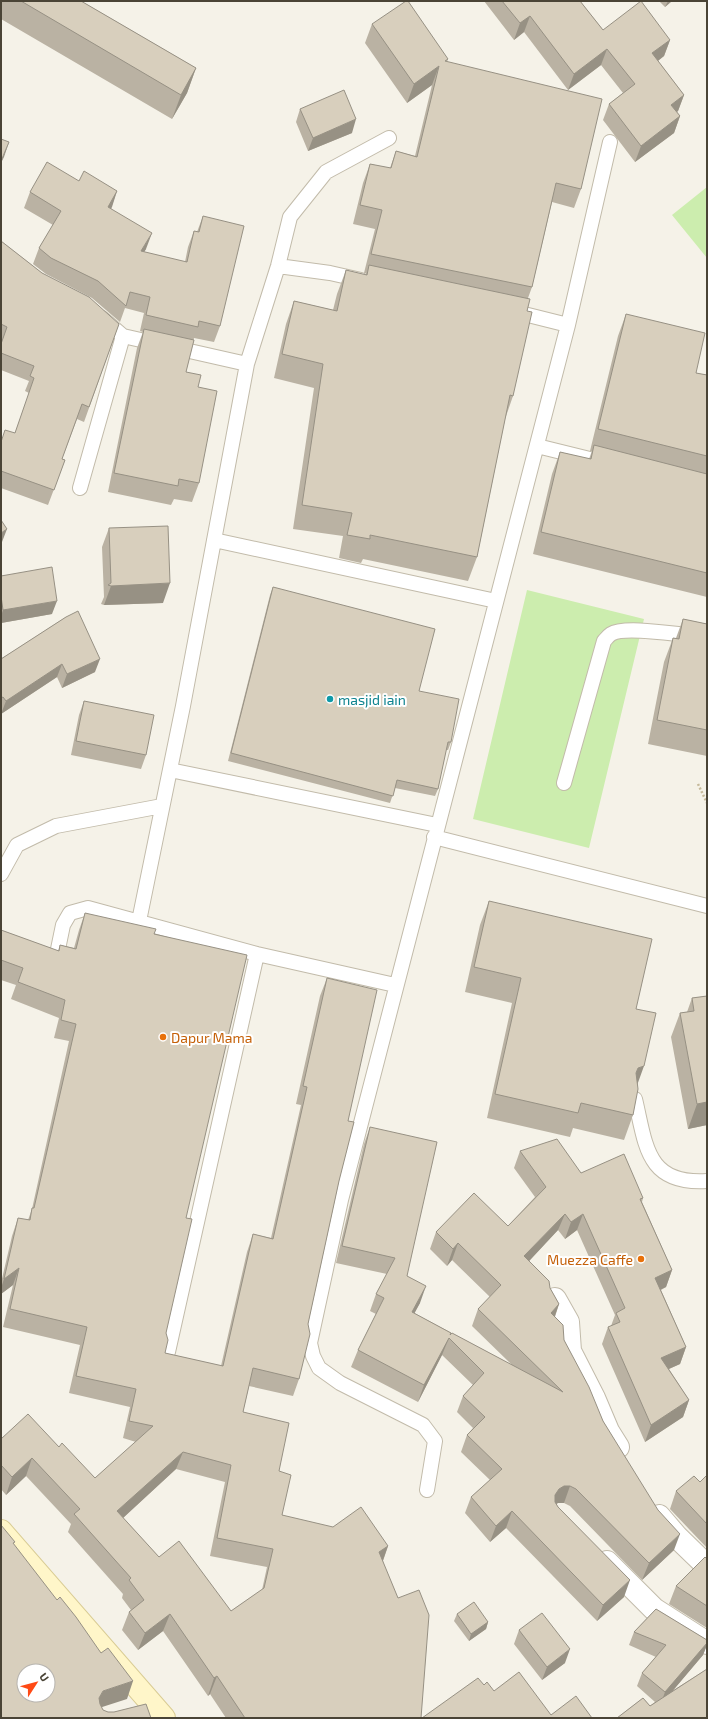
<svg xmlns="http://www.w3.org/2000/svg" width="708" height="1719" font-family="'Exo 2',sans-serif">
	<style>
		.green { fill: #ccedae }
		.lines { fill: none; stroke-linecap: round; stroke-linejoin: round }
		.lane-casing { stroke: #c2bbaa; stroke-width: 16 }
		.street-casing { stroke: #c2bbaa; stroke-width: 24 }
		.secondary-casing { stroke: #d9cc94; stroke-width: 24 }
		.path { stroke: #c5b99a; stroke-width: 2.5; stroke-dasharray: 2 2; stroke-linecap: butt }
		.lane { stroke: #fff; stroke-width: 14 }
		.street { stroke: #fff; stroke-width: 22 }
		.secondary { stroke: #fff6c9; stroke-width: 22 }
		.wall { fill: #bab2a3; fill-rule: evenodd }
		.shaded-wall { fill: #979184 }
		.building { fill: #d8cfbd; stroke: #979184; fill-rule: evenodd }
		.culture-dot { fill: #0f9aa8; stroke: #fff; stroke-width: 1.5 }
		.food-dot { fill: #e8710a; stroke: #fff; stroke-width: 1.5 }
		.labels { text-anchor: middle; dominant-baseline: central; stroke-width: 4; stroke-linejoin: round; paint-order: stroke }
		.culture-label { font-size: 14px; fill: #0d838f; stroke: #fff; text-anchor: start }
		.food-label { font-size: 14px; fill: #c56008; stroke: #fff; text-anchor: start }
	</style>
	<rect width="100%" height="100%" fill="#f5f2e8"/>
	<path class="green" d="M707,187V258L672,215Z
		M527,590L644,619L589,848L473,819Z"/>
	<g class="lines">
		<defs>
			<path id="lane" d="M278,266L330,273L361,280
				M512,311L568,325
				M102,318L123,336L247,364
				M537,446L606,463
				M80,488L123,336
				M214,540L496,601
				M170,770L437,825
				M564,783L604,641C606,639 608,636 611,634C625,625 679,635 697,636L707,635
				M434,837L707,906
				M1,874L17,845L56,826L162,806
				M139,921L183,706L247,364L278,266L290,217L326,172L389,138
				M57,954L63,925L70,913L88,908L257,954L395,985
				M635,1099C646,1145 646,1185 707,1181
				M168,1352L257,954
				M427,1490L435,1441L423,1425L340,1383L319,1368L313,1356L310,1343L341,1200L568,325L610,142"/>
			<path id="street" d="M555,1299L568,1322L570,1351L594,1398L608,1431L618,1447
				M659,1516L677,1537L707,1566
				M607,1562L654,1609L707,1643"/>
			<path id="secondary" d="M1,1531L164,1718"/>
		</defs>
		<use href="#lane" class="lane-casing"/>
		<use href="#street" class="street-casing"/>
		<use href="#secondary" class="secondary-casing"/>
		<path class="path" d="M698,784L707,803"/>
		<use href="#lane" class="lane"/>
		<use href="#street" class="street"/>
		<use href="#secondary" class="secondary"/>
	</g>
	<path class="wall" d="M1,1H81L196,68L187,93L172,119L1,19Z
		M484,1H580L603,30L670,40L664,56L658,61L684,95L678,111L677,112L680,116L674,133L635,162L603,120L609,104L623,93L601,65L568,90L524,32L514,40Z
		M659,1H672L665,7Z
		M372,24L448,59L447,62L581,189L574,208L552,202L532,287L528,298L527,311L513,396L505,419L477,557L468,581L363,559L361,563L339,558L343,536L293,529L314,388L274,378L286,324L294,301L333,310L337,294L346,270L366,275V273H364L375,229L353,224L363,183L370,164L390,168L396,151L415,156L432,85L407,103L365,43Z
		M300,109L352,133L308,151L296,122Z
		M79,181L117,191L111,208L146,249L144,252L185,262L188,247L194,231L197,232L203,216L220,326L214,342L194,338L186,372L198,387L199,483L192,502L174,499L171,505L108,492L137,348L143,332L140,331L144,313L125,308L120,322L92,298L46,274L33,264L39,248L53,225L24,208L30,192Z
		M1,241L42,273L119,324L84,422L77,419L62,459L65,460L48,505L1,488V442L15,433L29,393L25,391L29,381L1,370Z
		M626,314L696,373L707,375V597L533,554L552,474L560,452L589,459L592,451H590L618,336Z
		M109,528L163,603L104,605L101,604L104,597L102,547Z
		M1,576L52,614L1,623Z
		M273,587L419,691L451,742L448,750H446L438,789L435,796L395,788L390,803L228,761L270,595Z
		M66,617L95,672L62,688L57,677L1,714V659Z
		M683,619L707,624V756L648,744L664,662L673,638H676Z
		M84,701L146,755L141,769L71,755L79,715Z
		M489,901L636,1009L637,1083L633,1115L624,1140L573,1128L570,1137L487,1118L512,1003L465,992L480,925Z
		M85,913L154,934L186,1218L166,1333L165,1353L221,1366L247,1252L253,1234L271,1238L301,1105L296,1104L320,996L327,978L348,1121L339,1181L308,1324L299,1379L293,1396L249,1386L243,1412L279,1471L282,1515L388,1546L383,1561L421,1718H226L210,1694L208,1696L163,1631L138,1650L122,1630L129,1612L131,1610L122,1598L123,1594L68,1532L71,1524L26,1476L6,1495L1,1489V1439L59,1447L95,1478L136,1442L123,1438L130,1407L69,1393L80,1345L3,1327L13,1285L1,1294V1283L12,1236L18,1218L28,1220L32,1209L69,1041L54,1038L59,1018L11,999L16,985L1,980V930L58,951L60,945L74,948L79,930ZM176,1469L225,1482L210,1556L267,1567L262,1590L231,1611L159,1557L123,1518Z
		M707,996V1125L688,1129L671,1037L680,1013L687,1012L692,998Z
		M370,1127L407,1276L420,1303L414,1313L512,1365L472,1326L478,1309L490,1297L452,1260L447,1266L430,1249L436,1232L508,1226L535,1197L514,1168L520,1151L581,1173L643,1198L642,1202L672,1270L666,1287L661,1290L686,1347L680,1364L669,1369L689,1400L683,1417L645,1442L602,1344L608,1327L611,1326L615,1315L577,1230L565,1239L558,1230L529,1261L550,1288L559,1304L555,1317L564,1340L603,1421L674,1550L642,1580L570,1506L564,1503H558L556,1504L624,1597L597,1621L506,1528L490,1542L465,1513L471,1497L490,1480L461,1452L467,1435L473,1428L457,1412L463,1396L473,1385L442,1355L418,1402L351,1367L358,1350L376,1314L370,1311L376,1294L387,1274L336,1263L364,1144Z
		M707,1475V1548L670,1509L676,1491L700,1482Z
		M707,1559V1628L669,1604L676,1586Z
		M656,1609L707,1640V1645L703,1655L672,1691L707,1669V1718H617L643,1698L650,1706L655,1702L637,1686L642,1673L656,1657L629,1645L634,1632Z
		M457,1614L488,1622L486,1629L469,1641L454,1621Z
		M519,1630L565,1663L542,1680L514,1644Z"/>
	<path class="shaded-wall" d="M668,1H672L665,7Z
		M530,16L524,32L514,40L520,23Z
		M670,40L664,56L646,70L652,53Z
		M607,49L601,65L568,90L574,74Z
		M439,66L432,85L407,103L414,84Z
		M196,68L187,93L172,119L181,95Z
		M684,95L678,111L665,121L671,105Z
		M680,116L674,133L635,162L641,146Z
		M356,119L352,133L308,151L313,138Z
		M9,142L4,157L1,163V161Z
		M117,191L112,207L102,223L108,207Z
		M152,233L146,249L135,267L141,251Z
		M7,529L2,542L1,543V533Z
		M170,583L163,603L104,605L111,586Z
		M57,601L52,614L1,623V616L3,610Z
		M100,659L95,672L62,688L67,674Z
		M62,664L57,677L1,714L6,701Z
		M644,1066L635,1091L636,1073L638,1068Z
		M707,1102V1125L688,1129L697,1104Z
		M565,1214L558,1230L518,1273L524,1256Z
		M583,1214L577,1230L565,1239L571,1222Z
		M458,1243L452,1260L447,1266L453,1249Z
		M19,1268L13,1285L1,1294V1288L4,1279Z
		M672,1270L666,1287L649,1295L655,1278Z
		M426,1286L420,1303L406,1329L412,1312Z
		M559,1304L553,1321L551,1313Z
		M449,1338L442,1355L418,1402L424,1385Z
		M686,1347L680,1364L655,1375L661,1358Z
		M689,1400L683,1417L645,1442L651,1425Z
		M183,1452L176,1469L111,1529L117,1511Z
		M32,1458L26,1476L6,1495L12,1477Z
		M564,1486H570L564,1503H558L553,1506L555,1495L559,1489Z
		M512,1511L506,1528L490,1542L496,1526Z
		M680,1534L674,1550L642,1580L649,1563Z
		M388,1546L382,1563L379,1552Z
		M630,1580L624,1597L597,1621L603,1605Z
		M170,1614L163,1631L138,1650L145,1633Z
		M488,1622L486,1629L469,1641L471,1634Z
		M707,1643V1645L703,1655L660,1706L665,1692Z
		M570,1649L565,1663L542,1680L547,1667Z
		M217,1676L210,1694L208,1696L214,1678Z
		M133,1681L127,1699L96,1709L99,1698L103,1691Z"/>
	<path class="building" d="M21,1H81L196,68L181,95Z
		M406,1H408L448,59L445,61L602,99L581,189L556,183L532,287L371,254L382,210L360,205L370,164L391,168L396,151L417,157L439,66L414,84L372,24Z
		M502,1H580L603,30L641,1L670,40L652,53L684,95L671,105L680,116L641,146L609,104L635,84L607,49L574,74L530,16L520,23Z
		M344,90L356,119L313,138L300,109Z
		M1,139L9,142L1,161Z
		M47,162L79,181L84,171L117,191L108,207L152,233L141,251L187,262L194,231L199,232L203,216L244,226L220,326L199,321L198,327L146,315L150,297L130,292L126,306L98,281L51,258L39,248L61,211L30,192Z
		M1,241L42,273L89,297L119,324L89,407L82,404L62,459L65,460L54,490L1,471V442L5,430L15,433L34,378L30,376L34,366L1,353V344L7,327L1,324Z
		M369,265L530,299L527,311L532,312L513,396L510,395L477,557L370,535V539L347,535L352,513L302,505L323,364L282,354L294,301L337,311L346,270L367,275Z
		M626,314L705,333L696,373L707,375V456L598,429Z
		M144,329L194,340L186,372L201,375L198,387L217,391L199,483L179,479L178,486L114,473Z
		M594,445L707,474V573L541,532L560,452L591,459Z
		M1,520L7,529L1,533Z
		M168,526L170,583L111,586L108,585L111,583L109,528Z
		M52,567L57,601L3,610L1,596V576Z
		M273,587L435,629L419,691L459,699L451,742H448L438,789L397,780L393,796L231,753Z
		M78,611L100,659L67,674L62,664L6,701L3,697L1,698V659L66,617Z
		M683,619L707,624V730L657,720L673,638L679,639Z
		M84,701L154,715L146,755L76,741Z
		M489,901L652,939L636,1009L656,1013L644,1066L638,1068L636,1073L638,1089L633,1115L581,1103L578,1113L495,1094L521,978L474,967Z
		M85,913L156,929L154,934L247,955L186,1218L192,1219L166,1333L168,1340L165,1353L223,1366L253,1234L273,1239L307,1087L303,1086L327,978L377,990L348,1121L354,1122L339,1181L308,1324L310,1334L299,1379L253,1368L243,1412L289,1423L279,1471L291,1475L282,1515L333,1527L361,1507L388,1546L379,1552L398,1598L419,1590L429,1615L421,1718H245L217,1676L214,1678L170,1614L145,1633L129,1612L144,1600L129,1580L131,1578L74,1514L80,1509L32,1458L12,1477L1,1465V1439L28,1414L59,1447L62,1443L95,1478L153,1426L129,1421L136,1389L76,1376L87,1327L10,1309L19,1268L4,1279L18,1218L30,1220L32,1208H34L76,1024L61,1020L65,1000L18,982L23,968L1,960V930L59,951L60,945L76,949ZM183,1452L231,1465L217,1538L273,1549L264,1588L231,1611L179,1541L159,1557L117,1511Z
		M707,996V1102L697,1104L680,1013L694,1011L692,998Z
		M370,1127L437,1142L407,1276L426,1286L412,1312L451,1333L450,1335L452,1333L563,1392L478,1309L501,1285L458,1243L453,1249L436,1232L474,1193L508,1226L546,1187L520,1151L557,1139L581,1173L624,1154L643,1198L640,1199L672,1270L655,1278L686,1347L661,1358L689,1400L651,1425L608,1327L620,1322L616,1313L625,1308L583,1214L571,1222L565,1214L524,1256L549,1281L550,1288L559,1304L551,1313L563,1325L564,1340L589,1387L603,1421L658,1510L680,1534L649,1563L576,1489L570,1486H564L559,1489L555,1495V1502L558,1507L630,1580L603,1605L512,1511L496,1526L471,1497L502,1469L467,1435L485,1417L463,1396L484,1373L449,1338L424,1385L358,1350L384,1298L376,1294L395,1258L342,1246Z
		M707,1475V1524L676,1491L694,1476L700,1482Z
		M1,1525L15,1542L13,1543L57,1600L60,1597L76,1617L101,1653L108,1648L133,1681L103,1691L99,1698L100,1704L103,1710L108,1712H114L146,1704L151,1718H1ZM24,1671H48V1695H24Z
		M705,1557L707,1559V1606L676,1586Z
		M474,1602L488,1622L471,1634L457,1614Z
		M656,1609L707,1640V1643L665,1692L642,1673L666,1645L634,1632Z
		M542,1613L570,1649L547,1667L519,1630Z
		M707,1669V1718H617L643,1698L650,1706Z
		M519,1672L551,1715L576,1696L592,1718H422L478,1678L484,1685L487,1682L494,1691Z"/>
	<circle class="culture-dot" cx="330" cy="699" r="4"/>
	<g class="food-dot">
		<circle cx="163" cy="1037" r="4"/>
		<circle cx="641" cy="1259" r="4"/>
	</g>
	<g class="labels">
		<g class="culture-label">
			<text x="338" y="699">masjid iain</text>
		</g>
		<g class="food-label">
			<text x="171" y="1037">Dapur Mama</text>
			<text x="633" y="1259" text-anchor="end">Muezza Caffe</text>
		</g>
	</g>
	<rect width="708" height="1719" fill="none" stroke="#4a4436" stroke-width="4"/>
	<g transform="translate(36 1683) rotate(54)"><circle r="19" fill="#ffffff" stroke="#b7b4af"/>
	<path d="M0-3L7 15L0 10L-7 15Z" fill="#ff4a16"/>
	<text y="-6" font-size="11" font-weight="bold" text-anchor="middle" fill="#4a4436">U</text>
	</g>
</svg>
